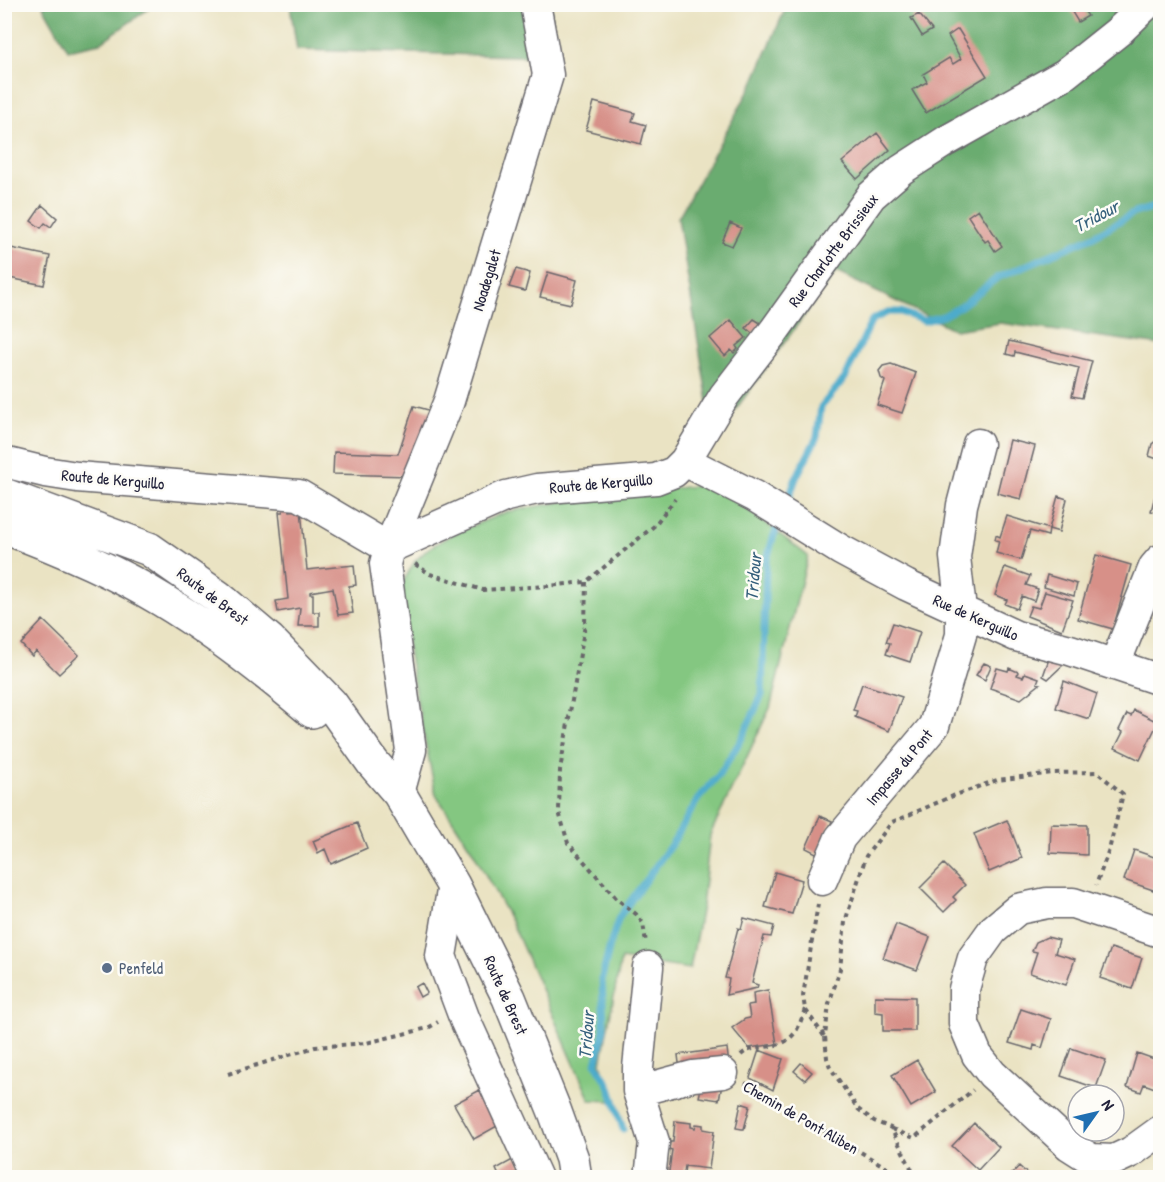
<svg xmlns="http://www.w3.org/2000/svg" width="1165" height="1182" font-family="'Patrick Hand',sans-serif">
	<style>
		.green { fill: #84c781; stroke: #53745e; stroke-width: 1.5 }
		.forest { fill: #6bac6f; stroke: #466755; stroke-width: 1.5 }
		.lines { fill: none; stroke-linecap: round; stroke-linejoin: round }
		.stream { stroke: #4dabcb; stroke-width: 7 }
		.building { fill: #d79088 }
		.minor-casing { stroke: #68666b; stroke-width: 33 }
		.major-casing { stroke: #68666b; stroke-width: 36 }
		.path { stroke: #68666b; stroke-width: 4; stroke-dasharray: 4.5 4.5; stroke-linecap: butt }
		.minor { stroke: #fff; stroke-width: 30 }
		.major { stroke: #fff; stroke-width: 33 }
		.service-dot { fill: #5c6f8a; stroke: #fdfcf7; stroke-width: 2 }
		.labels { text-anchor: middle; dominant-baseline: central; stroke-width: 5; stroke-linejoin: round; paint-order: stroke }
		.street-label { font-size: 16px; fill: #22223b; stroke: #fdfcf7 }
		.service-label { font-size: 16px; fill: #4e5e75; stroke: #fdfcf7; text-anchor: start }
		.water-label { font-size: 18px; font-style: italic; fill: #35607c; stroke: #fdfcf7 }
	</style>
	<rect width="100%" height="100%" fill="#fdfcf7"/>
	<filter id="ink" filterUnits="userSpaceOnUse"><feTurbulence type="fractalNoise" baseFrequency=".0167" numOctaves="2"/><feDisplacementMap in="SourceGraphic" scale="12" xChannelSelector="R" yChannelSelector="G"/><feConvolveMatrix kernelMatrix="1 2 1 2 8 2 1 2 1" color-interpolation-filters="sRGB"/></filter>
	<filter id="wash" filterUnits="userSpaceOnUse"><feTurbulence type="fractalNoise" baseFrequency=".008" numOctaves="4" result="noise"/><feDisplacementMap in="SourceGraphic" scale="24" xChannelSelector="R" yChannelSelector="G"/><feGaussianBlur stdDeviation="1.35" result="paint"/><feColorMatrix in="noise" values="0 0 0 0 0 0 0 0 0 0 0 0 0 0 0 0 0 1.4 0 .05"/><feComposite in="paint" operator="in"/></filter>
	<g filter="url(#wash)">
		<rect width="100%" height="100%" fill="#eae3c3"/>
		<path class="green" d="M695,486L723,490L808,556L770,708L710,835L702,906L690,969L621,959L601,1063L612,1101L590,1100L512,923L472,850L436,795L415,691L401,606L403,582L415,561L429,548L453,534L506,512L576,499Z"/>
		<path class="forest" d="M45,5V4L154,5L100,43L68,50L43,6Z
			M290,5H550L557,57L297,50Z
			M787,5H1160V345L1000,323L955,330L836,272L714,439L678,218L753,83Z"/>
		<g class="lines">
			<path class="stream" d="M786,506L796,478L817,437L821,407L845,378L872,320L888,312H901L924,321L943,316L961,306L997,278L1092,237L1134,213L1160,206
				M623,1129L609,1085L596,1064L604,1029L602,978L610,945L619,917L673,842L698,799L719,775L741,740L762,695L766,563L773,538L780,519"/>
		</g>
		<g id="blocks">
			<path class="building" d="M1067,4H1093L1084,10L1088,16L1078,22Z
				M919,14L932,30L922,36L911,18Z
				M958,29L987,76L926,113L912,90L927,82L923,74L949,58L953,64L961,59L948,36Z
				M594,102L635,113L632,121L646,125L641,144L586,130Z
				M877,133L890,150L857,179L842,162Z
				M42,205L57,218L51,227L45,223L41,228L31,221Z
				M978,209L1002,246L995,251L988,240L985,242L968,216Z
				M730,223L741,228L732,246L722,242Z
				M11,248L50,256L44,285L4,277Z
				M516,269L530,273L525,291L509,287Z
				M548,272L577,280L571,304L540,297Z
				M754,319L762,324L753,334L746,328Z
				M731,320L746,338L736,346L738,349L734,353L731,350L725,356L710,338Z
				M1009,341L1092,361L1082,398L1072,396L1079,368L1015,352L1014,356L1006,354Z
				M891,364L916,373L902,413L877,405L885,381L881,378L879,371L883,366Z
				M414,406L432,411L409,476L333,474L334,452L398,454Z
				M1010,440L1035,446L1021,499L997,493Z
				M1157,440L1160,441V460L1149,456L1152,444Z
				M1160,477V513L1151,511Z
				M1058,496L1067,499L1059,532L1049,529Z
				M289,506L290,511L301,510L307,570L354,565L356,585L349,586L353,613L338,615L333,588L310,592V594H313V612H319V626H298L300,608L278,612L276,601L288,599L279,512H283L282,507Z
				M1007,516L1049,529L1048,536L1030,531L1021,560L996,553L999,541L995,540L996,535L1000,537Z
				M1096,555L1131,565L1113,629L1078,619Z
				M1005,567L1030,576L1026,585L1038,589L1034,601L1022,596L1017,609L1005,604L1007,600L995,595Z
				M1047,575L1077,584L1074,596L1044,587Z
				M1045,592L1073,600L1062,630L1027,616L1031,606L1039,608Z
				M43,620L79,655L59,674L36,651L32,656L21,644Z
				M893,623L920,632L910,662L886,654L890,643L886,642Z
				M1049,659L1064,664L1048,679L1043,676Z
				M984,663L991,666L985,680L976,675Z
				M997,668L1008,671L1009,668L1018,672L1017,675L1023,677L1025,673L1039,678L1037,683L1040,684L1021,699L990,688Z
				M1064,681L1097,694L1089,719L1056,708Z
				M862,684L902,697L889,731L855,717L857,711L853,710Z
				M1134,710L1158,722L1140,760L1115,748L1123,732L1119,730L1127,714L1131,716Z
				M820,816L832,821L818,854L806,848Z
				M1007,820L1022,858L989,872L974,834Z
				M357,823L367,848L331,864L325,849L318,853L313,841Z
				M1051,824L1087,825V855L1050,853Z
				M1134,850L1160,859V877L1156,891L1124,880Z
				M944,864L965,885L953,897L956,900L944,912L920,888Z
				M775,872L802,880L792,914L765,907Z
				M744,918L774,926L771,937L764,936L752,983L758,985L757,988L726,995L729,979L725,978L738,928L741,929Z
				M896,924L930,937L917,970L883,958Z
				M1047,937L1059,940L1055,953L1075,959L1066,985L1030,973L1037,952L1032,951L1036,942Z
				M1111,948L1142,958L1132,989L1100,978Z
				M422,983L427,993L420,997L415,987Z
				M768,990L777,1044L749,1048L732,1028L745,1019L750,1018L748,1005L754,1004L753,993Z
				M875,996L915,997V1031H883V1013L875,1012Z
				M1021,1009L1051,1019L1042,1048L1034,1045L1033,1050L1009,1043Z
				M727,1048L729,1066L680,1071L678,1055Z
				M1071,1048L1106,1060L1096,1088L1061,1076Z
				M759,1050L783,1059L773,1090L750,1078Z
				M1137,1053L1160,1061V1090L1144,1084L1141,1092L1127,1087Z
				M917,1060L936,1092L911,1107L892,1075Z
				M801,1063L812,1072L805,1080L794,1071Z
				M703,1081L722,1085L719,1100L699,1097Z
				M480,1090L499,1125L474,1139L454,1104Z
				M741,1103L750,1106L744,1129H742L736,1128Z
				M675,1121L691,1123V1127L695,1128L696,1124L703,1125V1129L714,1131L709,1169L685,1166L683,1178H668L672,1150L669,1149L670,1142H673Z
				M974,1123L999,1147L978,1170L952,1146Z
				M518,1157L523,1169L507,1178H500L496,1169Z
				M1019,1166L1032,1178H1008Z"/>
		</g>
	</g>
	<g filter="url(#ink)">
		<use href="#blocks" fill-opacity="0" stroke="#68666b" stroke-width="1.5"/>
		<g class="lines">
			<defs>
				<path id="minor" d="M685,461L754,496L841,550L906,585L1016,636L1070,650L1160,680
					M4,462L45,472L77,477L299,495L389,548
					M389,548L506,496L537,489L656,479L674,472L685,461L724,396L774,331L871,196L901,170L946,141L1065,74L1119,31L1147,4
					M1115,664L1154,567L1160,560
					M399,793L411,750L385,564L389,548L449,401L548,75L535,4
					M822,880L840,838L934,726L961,635V610L955,557L962,505L978,444
					M453,885L441,956L465,1020L537,1178
					M1160,932L1073,903H1047L1018,909L993,930L973,958L964,989V1024L977,1055L992,1074L1069,1145L1091,1159L1114,1160L1131,1152L1160,1131
					M648,967L638,1068V1091L654,1142L650,1178
					M638,1091L693,1076L723,1073"/>
				<path id="major" d="M4,495L149,549L218,597L269,640L331,704L373,763L399,793L453,885L509,998L555,1112L572,1159L575,1178
					M4,527C58,547 113,570 162,600C215,632 265,671 312,711"/>
			</defs>
			<use href="#minor" class="minor-casing"/>
			<use href="#major" class="major-casing"/>
			<path class="path" d="M415,564L430,574L483,590L548,586L586,582L654,526L675,499
				M586,582L585,625L560,770L559,812L568,843L617,899L636,914L643,923L646,943
				M818,904L803,996L805,1009L824,1036
				M741,1055C753,1043 779,1052 793,1035C799,1029 802,1017 805,1009
				M228,1074L315,1047L366,1043L428,1028L438,1022
				M745,1083L904,1178
				M892,1129L914,1138L973,1090
				M916,1178L891,1128L874,1121L858,1109L830,1067L827,1058L825,1036L829,1004L840,969L845,922L866,856L892,822L953,796L997,780L1053,773L1097,772L1123,794L1109,850L1096,885"/>
			<use href="#minor" class="minor"/>
			<use href="#major" class="major"/>
		</g>
	</g>
	<circle class="service-dot" cx="107" cy="968" r="6"/>
	<g class="labels">
		<g class="street-label">
			<text transform="translate(833 250) rotate(-53)">Rue Charlotte Brissieux</text>
			<text transform="translate(486 280) rotate(-73)">Noadegalet</text>
			<text transform="translate(113 479) rotate(5)">Route de Kerguillo</text>
			<text transform="translate(601 483) rotate(-5)">Route de Kerguillo</text>
			<text transform="translate(213 596) rotate(37)">Route de Brest</text>
			<text transform="translate(976 617) rotate(24)">Rue de Kerguillo</text>
			<text transform="translate(899 767) rotate(-50)">Impasse du Pont</text>
			<text transform="translate(506 995) rotate(66)">Route de Brest</text>
			<text transform="translate(801 1117) rotate(30)">Chemin de Pont Aliben</text>
		</g>
		<g class="service-label">
			<text x="119" y="968">Penfeld</text>
		</g>
		<g class="water-label">
			<text transform="translate(1096 216) rotate(-28)">Tridour</text>
			<text transform="translate(753 577) rotate(-85)">Tridour</text>
			<text transform="translate(586 1035) rotate(-86)">Tridour</text>
		</g>
	</g>
	<rect width="1165" height="1182" fill="none" stroke="#fdfcf7" stroke-width="24"/>
	<g transform="translate(1096 1113) rotate(56)"><circle r="28" fill="#fdfcf7" stroke="#a5a5ac" stroke-width="1.5"/>
	<path d="M0-4.5L10 22L0 15L-10 22Z" fill="#1f6fb2"/>
	<text y="-9" font-size="16" font-weight="bold" text-anchor="middle" fill="#22223b">N</text>
	</g>
</svg>
